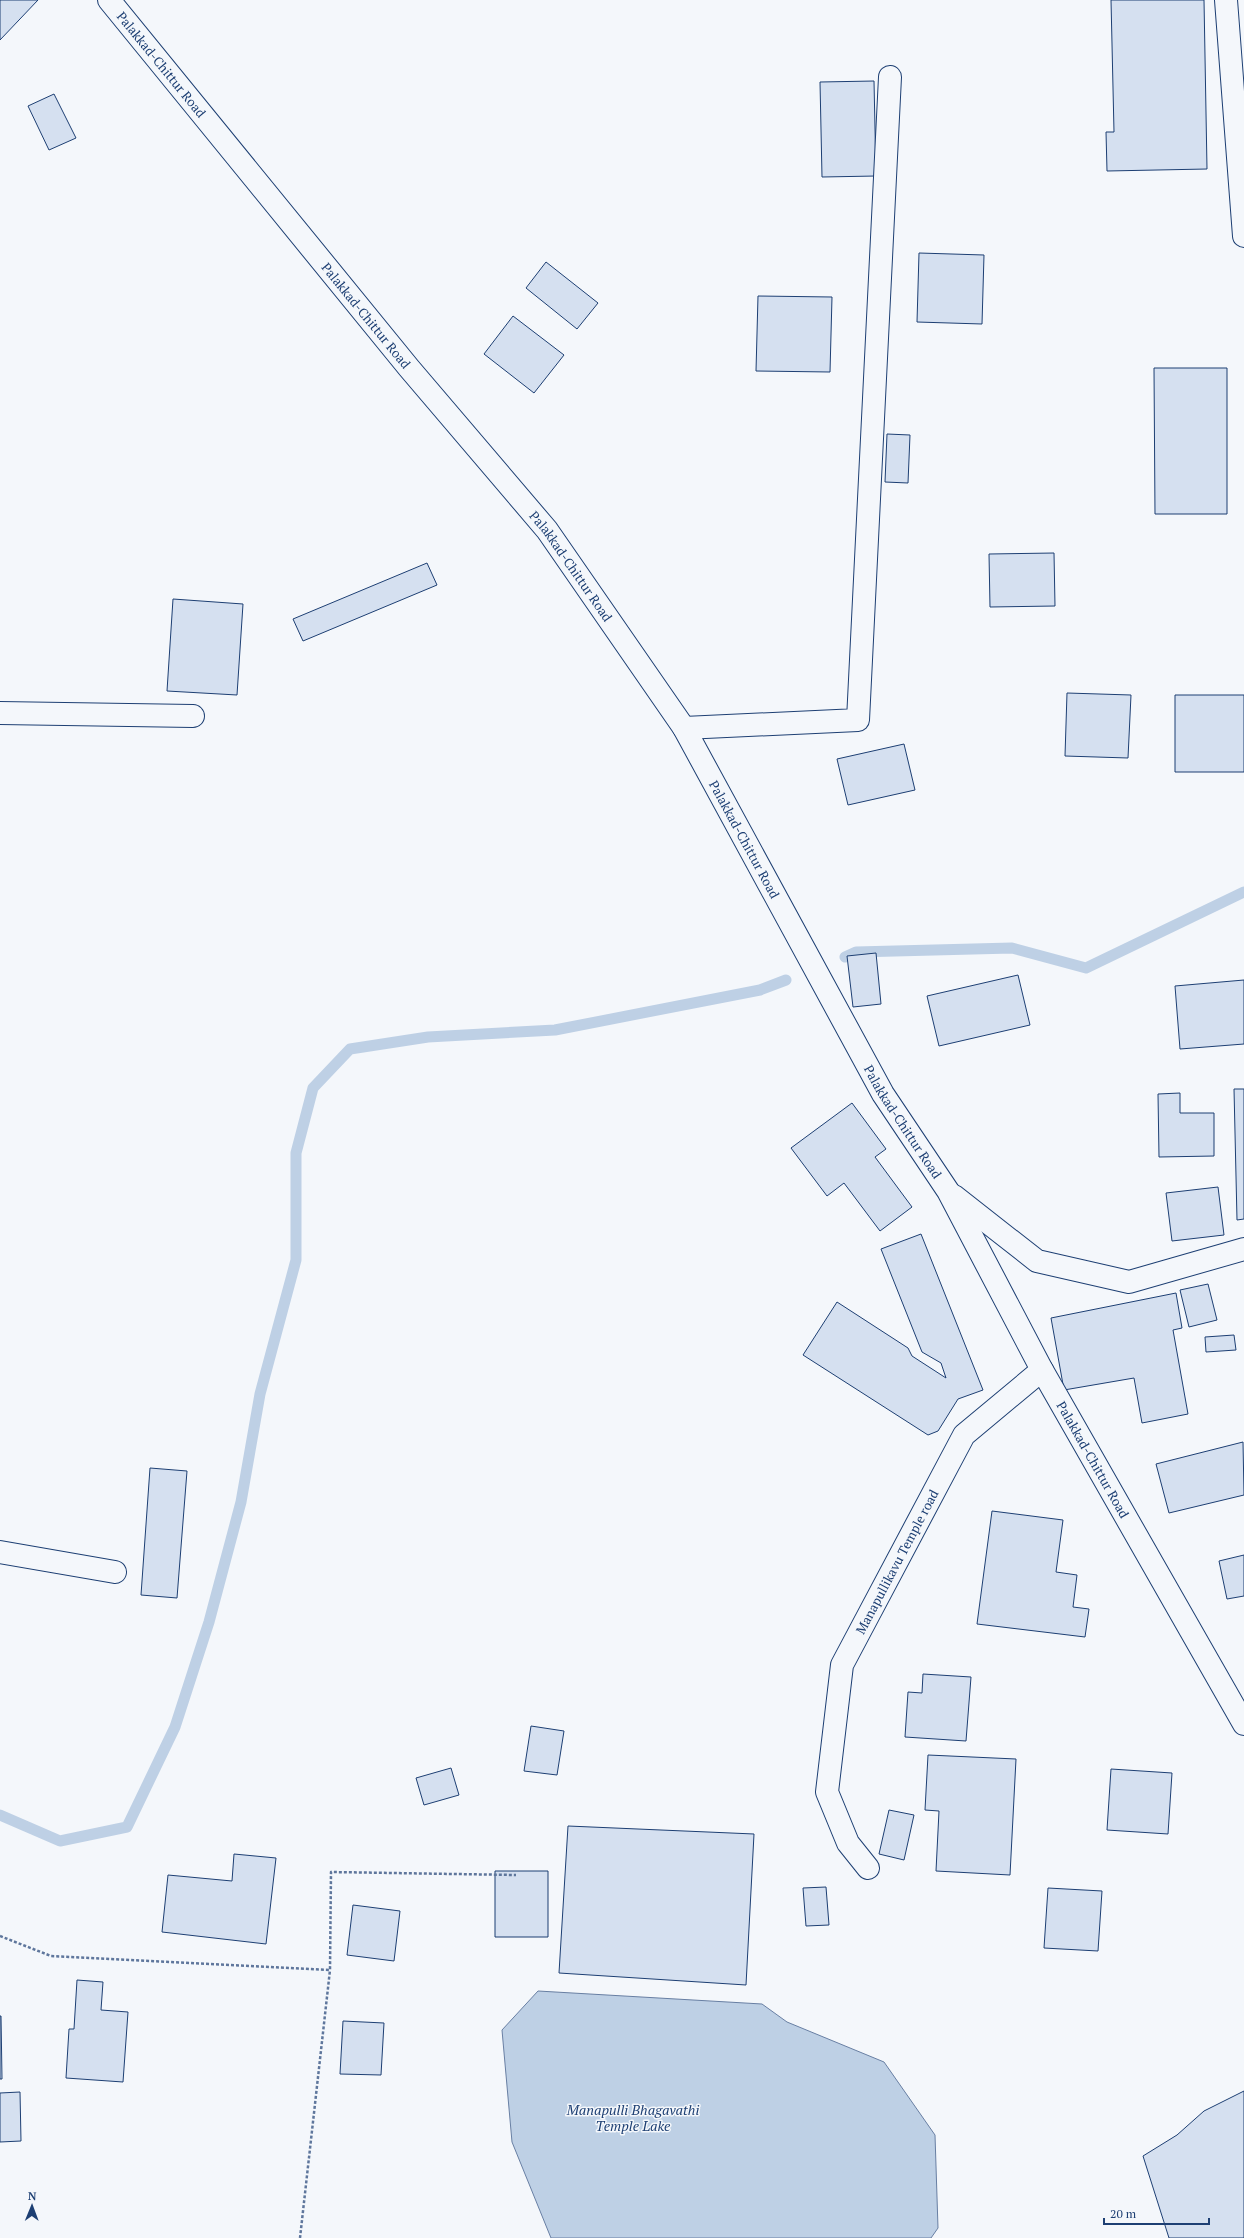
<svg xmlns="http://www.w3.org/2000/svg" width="1244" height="2238" font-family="'PT Serif',serif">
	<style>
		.water { fill: #bed0e5; stroke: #687fa3 }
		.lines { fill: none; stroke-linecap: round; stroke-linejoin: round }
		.stream { stroke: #bed0e5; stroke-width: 11 }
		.building { fill: #d5e0f0; stroke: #1d3f73 }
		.minor-casing { stroke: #1d3f73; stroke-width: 24 }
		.secondary-casing { stroke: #1d3f73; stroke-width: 24 }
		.path { stroke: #5e769c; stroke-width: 2.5; stroke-dasharray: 3 2; stroke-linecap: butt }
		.minor { stroke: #f4f7fb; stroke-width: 22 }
		.secondary { stroke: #f4f7fb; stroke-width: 22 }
		.labels { text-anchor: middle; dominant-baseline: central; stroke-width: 3; stroke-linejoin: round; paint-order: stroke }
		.street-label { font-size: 13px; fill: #1d3f73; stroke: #f4f7fb }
		.water-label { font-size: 14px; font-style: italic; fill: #1d3f73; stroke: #f4f7fb }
	</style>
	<rect width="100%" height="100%" fill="#f4f7fb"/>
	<path class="water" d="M538,1991L762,2004L787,2022L884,2062L935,2135L938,2228L931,2238H551L512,2142L502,2030Z"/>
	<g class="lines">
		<path class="stream" d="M845,957L856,952L1012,948L1086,968L1244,892
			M0,1815L60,1841L127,1827L175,1727L209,1622L241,1502L260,1394L296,1260V1153L313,1088L350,1049L428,1037L555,1030L760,990L786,980"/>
	</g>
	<path class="building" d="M0,0H38L0,40Z
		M1111,0H1204L1207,169L1107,171L1106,132H1114Z
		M874,81L876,176L822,177L820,82Z
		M54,94L76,138L49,150L28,106Z
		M919,253L984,255L982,324L917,322Z
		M546,262L598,303L577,329L526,288Z
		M758,296L832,297L830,372L756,371Z
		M513,316L564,355L534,393L484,354Z
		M1154,368H1227V514H1155Z
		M887,434L910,435L908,483L885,482Z
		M1054,553L1055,606L990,607L989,554Z
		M427,563L437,585L303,641L293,619Z
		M173,599L243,604L237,695L167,691Z
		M1067,693L1131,695L1128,758L1065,756Z
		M1175,695H1244V772H1175Z
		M904,744L915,790L848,805L837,759Z
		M876,953L881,1004L853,1007L847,956Z
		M1018,975L1030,1025L939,1046L927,996Z
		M1244,980V1044L1180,1049L1175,986Z
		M1234,1089H1244V1219L1237,1220Z
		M1180,1093V1113H1214V1156L1159,1157L1158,1094Z
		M852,1103L886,1149L875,1157L912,1207L880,1231L844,1183L827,1196L791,1148Z
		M1218,1187L1224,1235L1172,1241L1166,1193Z
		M921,1234L983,1390L958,1399L938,1431L928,1435L803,1355L837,1302L908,1348L912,1356L946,1378L941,1363L922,1352L881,1249Z
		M1208,1284L1217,1320L1189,1327L1180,1290Z
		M1176,1293L1182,1328L1173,1330L1188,1414L1142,1423L1134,1378L1064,1390L1051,1318Z
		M1234,1335L1236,1350L1206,1352L1205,1337Z
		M1243,1442L1244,1495L1169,1513L1156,1464Z
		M150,1468L187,1471L177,1598L141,1595Z
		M992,1511L1063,1520L1056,1572L1077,1575L1073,1607L1089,1609L1085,1637L977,1624Z
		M1244,1555V1596L1227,1599L1219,1561Z
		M923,1674L971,1677L966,1741L905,1737L908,1692L922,1693Z
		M531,1726L564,1731L557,1775L524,1771Z
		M928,1755L1016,1759L1010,1875L936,1871L939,1811L925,1810Z
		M451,1768L459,1795L424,1805L416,1778Z
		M1111,1769L1172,1773L1168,1834L1107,1830Z
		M889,1810L914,1815L904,1860L879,1854Z
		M568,1826L754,1834L746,1985L559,1973Z
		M234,1854L276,1858L266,1944L162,1932L168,1875L232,1881Z
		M495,1871H548V1937H495Z
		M826,1887L829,1925L806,1926L803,1888Z
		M1048,1888L1102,1891L1098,1951L1044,1948Z
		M353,1905L400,1911L394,1961L347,1955Z
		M77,1980L103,1982L101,2010L128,2012L123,2082L66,2078L69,2029H74Z
		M0,2016H1L2,2079H0Z
		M343,2021L384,2023L381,2075L340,2074Z
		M1244,2091V2238H1169L1143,2156L1177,2135L1204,2111Z
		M20,2092L21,2141L0,2142V2093Z"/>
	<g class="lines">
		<defs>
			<g id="minor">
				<path d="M1226,0L1244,236"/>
				<path d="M0,713L193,716"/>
				<path d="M684,728L858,720L890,77"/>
				<path d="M0,1552L115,1572"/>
				<path id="s1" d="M868,1868L848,1843L827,1792L842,1665L964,1435L1042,1370"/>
			</g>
			<g id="secondary">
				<path id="s2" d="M109,0L409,368L547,530L684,728L883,1094L948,1191L1042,1370L1244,1724"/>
				<path d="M954,1196L1037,1261L1129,1282L1244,1249"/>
			</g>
		</defs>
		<use href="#minor" class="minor-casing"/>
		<use href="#secondary" class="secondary-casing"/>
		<path class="path" d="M0,1936L51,1956L330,1970L331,1872L516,1875
			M300,2238L330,1970"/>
		<use href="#minor" class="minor"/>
		<use href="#secondary" class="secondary"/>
	</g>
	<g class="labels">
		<g class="street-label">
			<text stroke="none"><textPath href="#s2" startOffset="83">Palakkad-Chittur Road</textPath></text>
			<text stroke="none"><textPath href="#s2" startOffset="407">Palakkad-Chittur Road</textPath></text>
			<text stroke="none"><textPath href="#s2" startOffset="731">Palakkad-Chittur Road</textPath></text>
			<text stroke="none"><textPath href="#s2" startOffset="1055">Palakkad-Chittur Road</textPath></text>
			<text stroke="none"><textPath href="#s2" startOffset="1379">Palakkad-Chittur Road</textPath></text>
			<text stroke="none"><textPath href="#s2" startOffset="1767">Palakkad-Chittur Road</textPath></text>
			<text stroke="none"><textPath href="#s1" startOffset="332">Manapullikavu Temple road</textPath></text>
		</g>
		<g class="water-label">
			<text x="633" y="2109">Manapulli Bhagavathi<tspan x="633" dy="16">Temple Lake</tspan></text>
		</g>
	</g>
	<g transform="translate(32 2206) rotate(1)" stroke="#f4f7fb" stroke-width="3" paint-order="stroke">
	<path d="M0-3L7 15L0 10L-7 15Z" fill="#1d3f73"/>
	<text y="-6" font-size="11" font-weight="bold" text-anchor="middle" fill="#1d3f73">N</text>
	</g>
	<path d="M1104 2218v6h105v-6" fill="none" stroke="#1d3f73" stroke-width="2"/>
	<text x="1110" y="2218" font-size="12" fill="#1d3f73" stroke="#f4f7fb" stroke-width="3" paint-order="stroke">20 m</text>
</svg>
